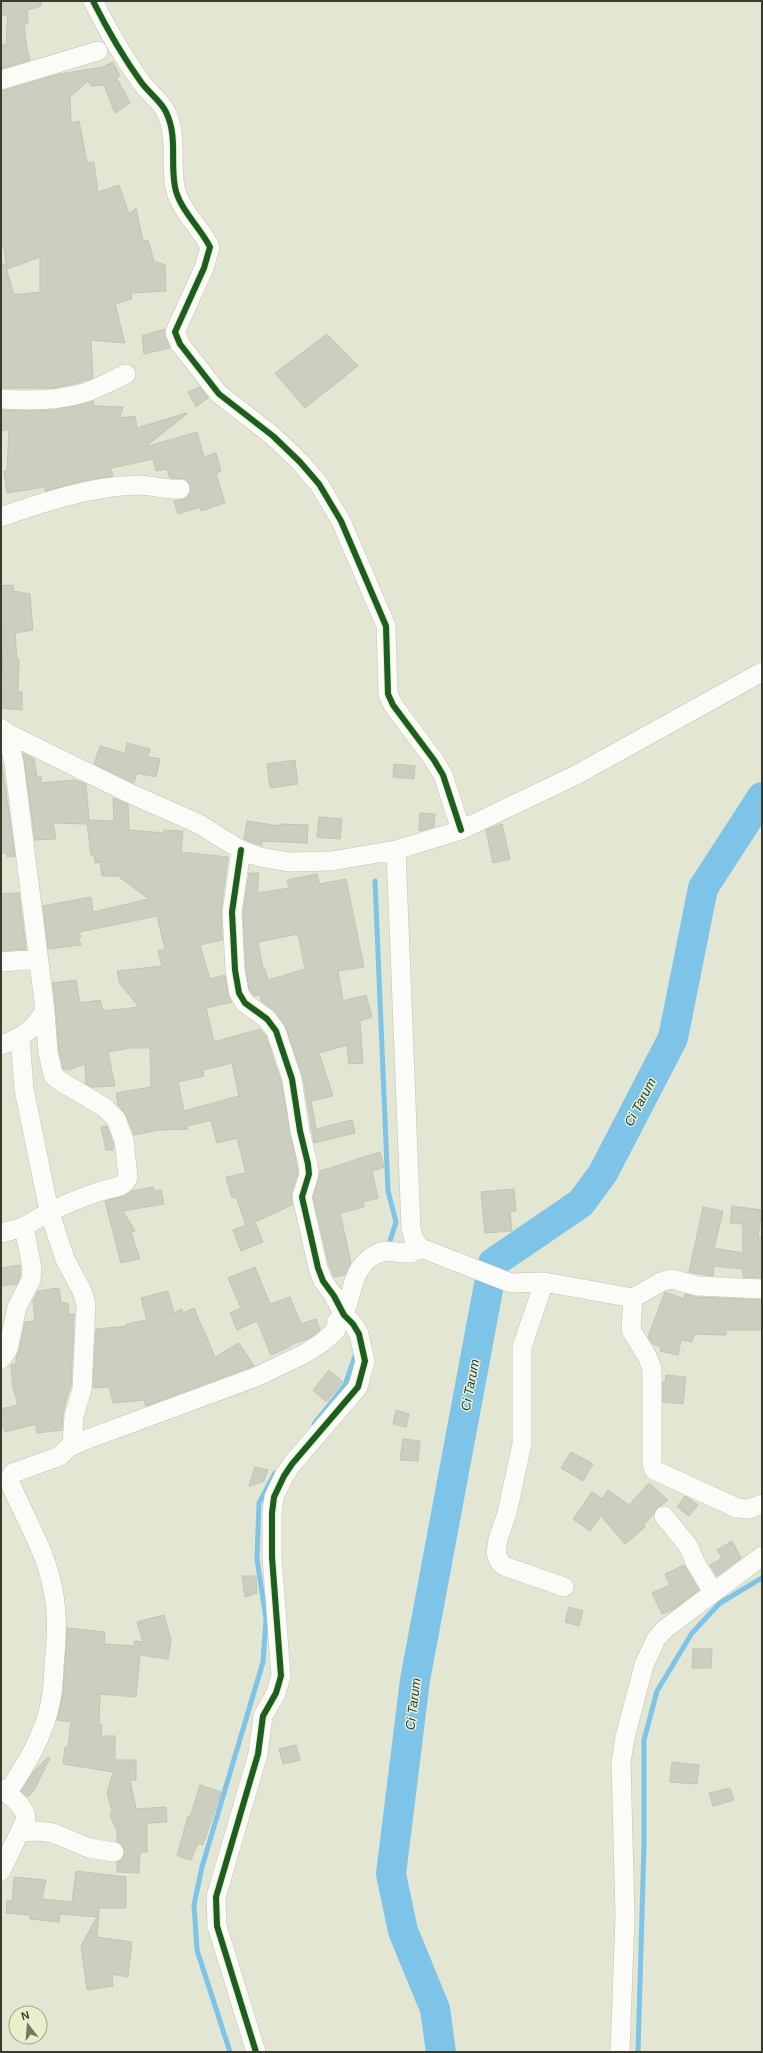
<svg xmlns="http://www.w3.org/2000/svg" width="763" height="2053" font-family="Helvetica,sans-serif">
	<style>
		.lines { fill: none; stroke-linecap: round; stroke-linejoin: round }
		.stream { stroke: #7ec4e9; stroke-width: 5 }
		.river { stroke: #7ec4e9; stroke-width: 30 }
		.building { fill: #cccebf; stroke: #c2c4b5; fill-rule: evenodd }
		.minor-casing { stroke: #c2c4b5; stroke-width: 20 }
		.minor { stroke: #fbfbf8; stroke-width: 19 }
		.cycleway-casing { stroke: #e9eecb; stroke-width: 8 }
		.cycleway { stroke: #1b5e20; stroke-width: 6 }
		.labels { text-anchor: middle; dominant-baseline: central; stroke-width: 3; stroke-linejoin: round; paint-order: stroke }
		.water-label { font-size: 13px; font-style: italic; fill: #123c54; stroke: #e9eecb }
	</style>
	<rect width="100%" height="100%" fill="#e3e6d3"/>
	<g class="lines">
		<path class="stream" d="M375,881L388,1191L396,1222L388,1247
			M314,1424L345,1385L356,1353
			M230,2052L197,1950L194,1905L202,1867L263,1662L266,1619L257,1559L259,1503L275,1473
			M638,2052L644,1845V1740L657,1691L692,1633L720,1603L762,1578"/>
		<path class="river" d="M441,2052L435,2009L403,1931L391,1874L415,1680L493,1263L581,1203L603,1173L673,1038L703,888L762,797"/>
	</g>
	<path class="building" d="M1,1H41V6L27,10L28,23L24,25L28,55H29L30,60L1,69V45L6,44L8,14L1,16Z
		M113,62L120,76L116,77L130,103L115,113L104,85L91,86L88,81L70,97L71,123L79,121L87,163L94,162L98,192L119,185L129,214L136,208L143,241L148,240L154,261L165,265L166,291L131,293L132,299L115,304L125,343L91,340L93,378L74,384L54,388H1V264H5L14,295L40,292V257L7,269L3,244L1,245V91L60,74L103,67Z
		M165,329V336L170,348L144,354L142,336Z
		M327,334L358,366L305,408L275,373Z
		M200,387L208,398L196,407L188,392Z
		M93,401L94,406L123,407L120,418L135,416L137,428L187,413V414L145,447L197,432L204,457L216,453L221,471L216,473L225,503L201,511L200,507L178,514L174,501L185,499L189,495L191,489L190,484L185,479L170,478L167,469L156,471L153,459L111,468L113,476L83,481L45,491V487L7,493L4,471H7L9,429L1,431V410H56Z
		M13,585V591L30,594L33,630L15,633L17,659H19L18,692H22V710L1,708L3,687L1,586Z
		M127,743L150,749L148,757L160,759L156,777L137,773L134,783L94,764L100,746L125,753Z
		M23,753L34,759L37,777L41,776V783L74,780L86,784L89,820L114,821L113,798L128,804L129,830L164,833V830L183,831L181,852L228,857L221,910L222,940L200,945L210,979L225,975L228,995L232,1002L206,1008L214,1042L260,1029L266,1036L281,1082L298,1173L291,1194L292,1205L255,1222L263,1242L241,1251L233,1230L246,1225L236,1197L232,1198L226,1177L246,1173L237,1138L217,1143L211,1120L187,1126L188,1129L158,1130L134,1135L126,1115L118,1105L116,1093L151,1087L150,1048H130L108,1052L115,1086L92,1087L86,1084L85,1064L68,1070L63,1069L59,1050L53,983L76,980L80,1003L100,1000L103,1011L139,1007L120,984L117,971L162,966L158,951L165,949L157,916L79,932L81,937L78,938L81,945L48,949L43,906L91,897L93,912L149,899L118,876H102L100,862L95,863L94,855H91L87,824L53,823L56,839L35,840ZM232,1063L239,1096L184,1111L178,1082L204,1076L203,1070Z
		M1,756L15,856L7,857V853H1Z
		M295,760L298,784L270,788L267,764Z
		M394,764L415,766L414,779L393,777Z
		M420,813L435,814L434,827L419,831Z
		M319,817L342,819L340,839L317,837Z
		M247,821L280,826V824L308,825L307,843L262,841V845L257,844L244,839Z
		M502,824L510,859L493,863L486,830Z
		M249,873H259L257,893L289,888L287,880L317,874L319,884L346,879L364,967L338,971L343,1001L366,995L372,1017L360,1021L363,1063L349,1064L347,1045L319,1053L333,1096L311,1101L316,1129L352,1120L355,1133L314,1143L303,1077L286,1028L276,1012L261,1001L260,996L253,995L249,989L246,969L243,913ZM298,934L305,969L268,980L265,969H263L258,942Z
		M19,893L26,949L1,951V894Z
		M107,1126L113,1143V1150H106L101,1127Z
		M380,1152L384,1167L372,1171L378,1198L363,1202L364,1207L340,1213L351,1263L345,1275L334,1277L329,1265L313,1197L320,1171Z
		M153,1187L155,1191L161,1190L164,1204L123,1211L135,1231L131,1232L140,1259L121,1263L105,1201L124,1196L132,1191Z
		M514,1189L516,1211L510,1212L512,1231L485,1233L481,1192Z
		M732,1206L762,1210L758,1237H762V1278L743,1277V1269L714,1266L713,1276L689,1272L703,1207L723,1211L714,1248L743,1253V1224L730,1223Z
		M20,1265V1277L17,1284L1,1286V1268Z
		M255,1267L270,1304L290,1297L301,1324L316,1319L320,1330L308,1339L290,1345L291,1346L271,1355L257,1321L237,1330L230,1313L241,1308L228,1278Z
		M59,1288L61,1303H68L69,1315L74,1314L71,1387L68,1393L63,1413L62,1430L37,1433L36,1424L5,1432L1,1419V1409L18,1405L13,1387L11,1365L16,1364V1357L19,1351L25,1322L35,1321L33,1301L38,1291Z
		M168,1291L174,1313L182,1309L183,1313L194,1308L215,1357L239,1343L254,1366L146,1406L144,1400L113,1403L109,1387L93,1388L96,1329L127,1326V1324L147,1320L141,1298Z
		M665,1292L684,1299L685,1294L697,1297L762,1300V1330H726V1335L694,1334L692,1342L681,1340L678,1355L660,1351L661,1347L653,1344L648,1337Z
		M329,1370L343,1382L326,1402L313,1390Z
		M666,1375L686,1377L683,1404L663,1402V1382H665Z
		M396,1410L409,1414L406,1427L393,1424Z
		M403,1439L420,1441L418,1461L400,1460Z
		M571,1452L593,1464L583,1481L561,1468Z
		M255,1467L268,1470L264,1481L249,1486Z
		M649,1483L668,1500L657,1508L653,1515L643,1526L645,1527L625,1544L601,1516L590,1531L573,1519L592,1492L602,1499L608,1490L629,1505Z
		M685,1496L698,1505L689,1516L677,1507Z
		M732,1541L741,1558L717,1576L710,1565L722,1558L717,1550Z
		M684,1565L699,1590L674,1609L662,1614L652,1593L670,1585L665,1574Z
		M242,1576H256L257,1593L245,1597Z
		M569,1607L583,1611L579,1626L565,1622Z
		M164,1615L171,1640L168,1659L140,1655L136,1697L100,1694L99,1725H102L101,1736H115V1760H136V1780H130L136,1809L166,1807L167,1822L147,1823V1852H140L139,1873L117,1872V1862L122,1859L125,1853L124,1848L117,1842V1830L110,1816L112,1811L107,1793L113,1772L63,1764L65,1747H68L71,1722L57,1720L63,1693L67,1628L105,1632L104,1644L134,1646L135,1641L143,1642L137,1622Z
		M693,1649H712L711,1668H692Z
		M296,1745L300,1760L283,1764L279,1749Z
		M48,1757L50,1758L33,1792L28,1797L21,1791L34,1771Z
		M672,1762L699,1765L697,1784L670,1782Z
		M200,1785L221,1792L203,1845L198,1843L191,1860L177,1856L188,1816L190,1817Z
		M730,1788L734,1800L713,1806L709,1793Z
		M76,1871L126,1877V1908H99L97,1937L132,1942L128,1977L112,1974L113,1986L87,1990L81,1946L97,1917L60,1914L59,1922L30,1919V1915L6,1913L7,1900L12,1901L14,1877L46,1880L42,1899L72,1902Z"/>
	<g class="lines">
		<defs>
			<path id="minor" d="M93,1C107,29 123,57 141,82C148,92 161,101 166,112C178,137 170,161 175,187C179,209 200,227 210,247L204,268L175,332L180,344L219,394L273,436L300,462L319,484L341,521L386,626L388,694L393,705L434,760L443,775L461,830
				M1,80L98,51
				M1,399C30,401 59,401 87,392C100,387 113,380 126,374
				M1,517C43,502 93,486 137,485C152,485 165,490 180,489
				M1,728L7,733L129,793L199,824L241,850L260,857L289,862L331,861L396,850L461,830L576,775L762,672
				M241,850L232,912L235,970L239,993L245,1003L267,1019L276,1031L292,1079L300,1131L308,1164L309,1174L302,1197L318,1268L323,1281L334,1296L344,1315L353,1324L359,1334L365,1361L358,1387L292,1464L284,1476L274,1497L272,1513V1557L281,1676L276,1693L263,1716L258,1754L216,1897L217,1926L256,2052
				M396,850L411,1228L414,1240L421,1248L511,1283L544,1282L633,1298L631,1330L647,1356L652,1369V1464L654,1470L737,1508L749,1509L762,1504
				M1,962L38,959
				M20,1038L24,1089L49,1211L65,1259L81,1289L86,1303L82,1389L74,1416L72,1445
				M1,1045C21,1038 35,1029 45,1010L14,763L7,733
				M1,1233L24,1227
				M544,1282L522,1347V1444L507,1513L498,1539L496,1553L499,1561L504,1566L564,1587
				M633,1298L661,1282L671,1279L698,1286L762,1289
				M1,1359L8,1349L17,1307L31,1280L32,1268L24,1227C51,1209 78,1198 108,1189C117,1187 125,1186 128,1177L124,1140L116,1119L104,1107L60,1081L53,1075L48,1052L45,1010
				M664,1516L689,1547L695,1562L713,1592
				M1,1789L7,1793C25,1766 44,1736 50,1704C54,1688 53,1672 55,1655C58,1620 57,1598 46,1563C37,1537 22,1511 11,1485L10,1478L13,1473L60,1456L69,1447L85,1440L256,1377L304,1354L323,1342L336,1330L337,1321C356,1305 345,1271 376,1254C388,1248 399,1254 409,1253C413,1253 417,1249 421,1248
				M20,1832L39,1831L53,1833L89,1848L114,1852
				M1,1871L26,1819C25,1807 15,1800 7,1793
				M620,2052L625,1916L621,1762L625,1737L644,1665L656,1639L665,1629L762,1556"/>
		</defs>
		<use href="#minor" class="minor-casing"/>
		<use href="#minor" class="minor"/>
		<defs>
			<path id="cycleway" d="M93,1C107,29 123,57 141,82C148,92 161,101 166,112C178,137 170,161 175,187C179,209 200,227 210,247L204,268L175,332L180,344L219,394L273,436L300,462L319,484L341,521L386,626L388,694L393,705L434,760L443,775L461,830
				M241,850L232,912L235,970L239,993L245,1003L267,1019L276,1031L292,1079L300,1131L308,1164L309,1174L302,1197L318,1268L323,1281L334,1296L344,1315L353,1324L359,1334L365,1361L358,1387L292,1464L284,1476L274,1497L272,1513V1557L281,1676L276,1693L263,1716L258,1754L216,1897L217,1926L256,2052"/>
		</defs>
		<use href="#cycleway" class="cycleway-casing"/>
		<use href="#cycleway" class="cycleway"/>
	</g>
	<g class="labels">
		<g class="water-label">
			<text transform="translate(640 1102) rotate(-62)">Ci Tarum</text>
			<text transform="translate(470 1385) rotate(-79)">Ci Tarum</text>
			<text transform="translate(413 1704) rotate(-83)">Ci Tarum</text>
		</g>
	</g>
	<rect width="763" height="2053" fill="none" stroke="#393b2d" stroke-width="4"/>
	<g transform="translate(28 2025) rotate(344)"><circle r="19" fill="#e9eecb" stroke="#a3a68c"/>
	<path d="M0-3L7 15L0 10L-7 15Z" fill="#747767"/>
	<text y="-6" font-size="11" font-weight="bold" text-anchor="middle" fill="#393b2d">N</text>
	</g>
</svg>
